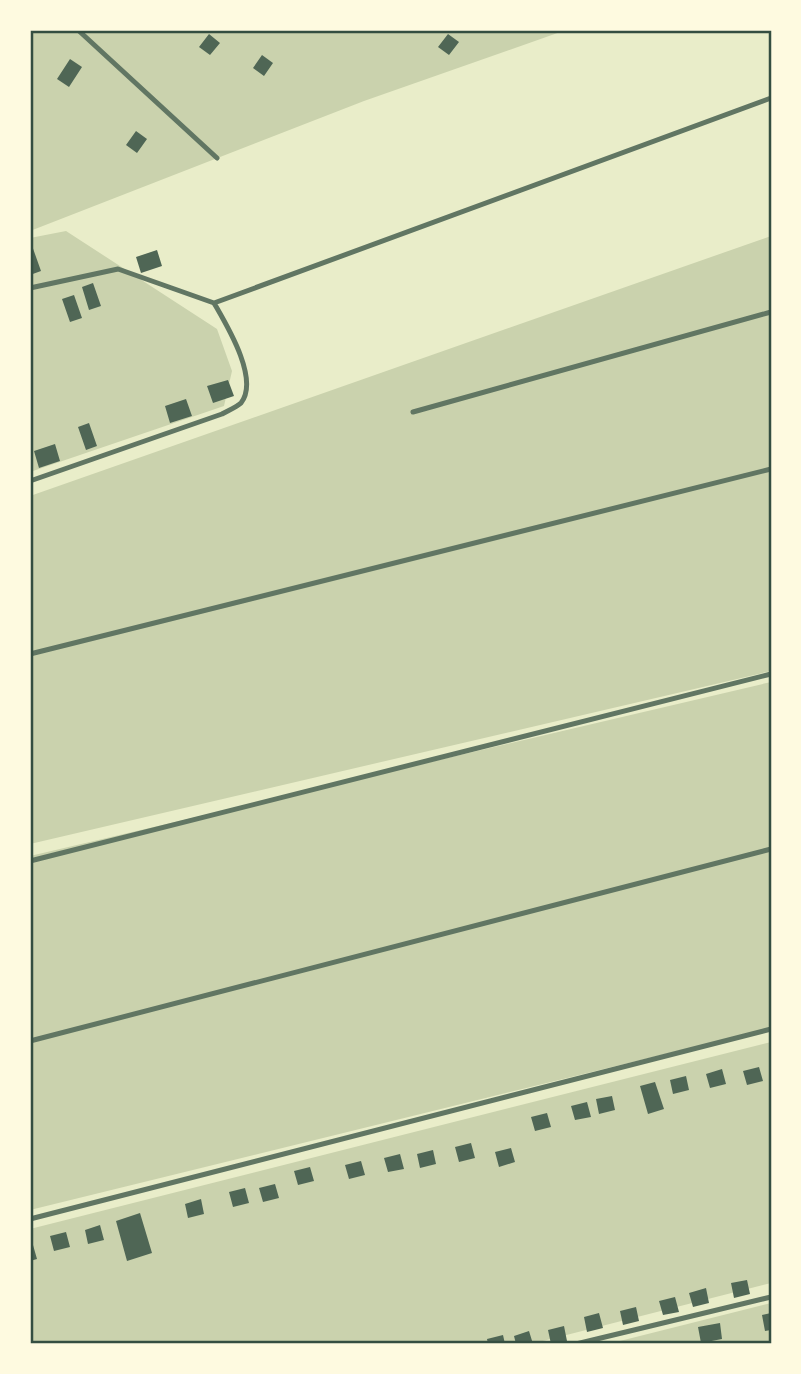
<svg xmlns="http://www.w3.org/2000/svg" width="801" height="1374" font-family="'Golos Text',sans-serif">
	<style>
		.green { fill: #cad2ad }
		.building { fill: #4f6655 }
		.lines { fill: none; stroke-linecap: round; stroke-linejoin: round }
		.service { stroke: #617663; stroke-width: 5 }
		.neatline { fill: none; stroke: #344e41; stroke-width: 2.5 }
	</style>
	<rect width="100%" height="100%" fill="#e9edc9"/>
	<path class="green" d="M30,30H566L364,101L30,231Z
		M66,231L217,329L232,371L224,406L30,472V238Z
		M771,236V671L30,844V496Z
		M771,682V1028L30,1210V856Z
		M771,1042V1283L531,1344H30V1229Z
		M771,1303V1344H608Z"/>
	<path class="building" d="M209,34L220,43L210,55L199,47Z
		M448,34L459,42L449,55L438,47Z
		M262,55L273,63L264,76L253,68Z
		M70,59L82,67L69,87L57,79Z
		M136,131L147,139L137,153L126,145Z
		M30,240L41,271L30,275Z
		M157,250L162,266L141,273L136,257Z
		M93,283L101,306L89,310L82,287Z
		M74,295L82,318L70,322L62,299Z
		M228,380L234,396L213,403L207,386Z
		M186,399L192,416L170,423L165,406Z
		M89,423L97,446L86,450L78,427Z
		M55,444L60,461L39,468L34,451Z
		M759,1067L763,1081L747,1085L743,1071Z
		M722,1069L726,1084L710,1088L706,1074Z
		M686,1076L689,1090L673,1094L670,1080Z
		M655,1082L664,1109L648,1114L640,1086Z
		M612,1096L615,1110L599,1114L596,1099Z
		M587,1102L591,1117L575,1120L571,1106Z
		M547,1113L551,1127L535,1131L531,1117Z
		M471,1143L475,1158L459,1162L455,1147Z
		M511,1148L515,1162L499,1167L495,1152Z
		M433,1150L436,1164L420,1168L417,1154Z
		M400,1154L404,1169L388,1172L384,1158Z
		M361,1161L365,1175L349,1179L345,1165Z
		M310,1167L314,1181L298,1185L294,1171Z
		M275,1184L279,1198L263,1202L259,1188Z
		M245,1188L249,1203L233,1207L229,1192Z
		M201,1199L204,1214L188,1218L185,1204Z
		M140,1213L152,1253L127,1261L116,1221Z
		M100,1225L104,1240L88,1244L85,1230Z
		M66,1232L70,1247L54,1251L50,1236Z
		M30,1245H33L37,1259L30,1261Z
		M747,1280L750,1294L734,1298L731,1283Z
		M706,1288L709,1303L693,1307L689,1293Z
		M675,1297L679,1312L663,1315L659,1301Z
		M636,1307L639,1321L623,1325L620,1311Z
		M599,1313L603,1328L587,1332L584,1317Z
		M771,1313V1330L765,1331L762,1315Z
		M720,1323L722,1339L701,1343L698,1327Z
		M564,1326L567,1341L551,1344L548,1330Z
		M529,1331L533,1344H516L514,1336Z
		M503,1335L505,1344H488L487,1339Z"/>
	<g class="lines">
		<path class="service" d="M78,30L217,158
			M30,288L118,269L214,303
			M413,412L771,312
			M30,481L222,414C227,411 237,407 241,403C260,379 226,324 214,303L771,98
			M30,654L771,469
			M30,861L771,674
			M30,1041L771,849
			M30,1219L771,1029
			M576,1344L771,1297"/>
	</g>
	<rect width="801" height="1374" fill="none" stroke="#fefae0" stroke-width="63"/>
	<rect x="32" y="32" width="738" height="1310" class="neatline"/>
</svg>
